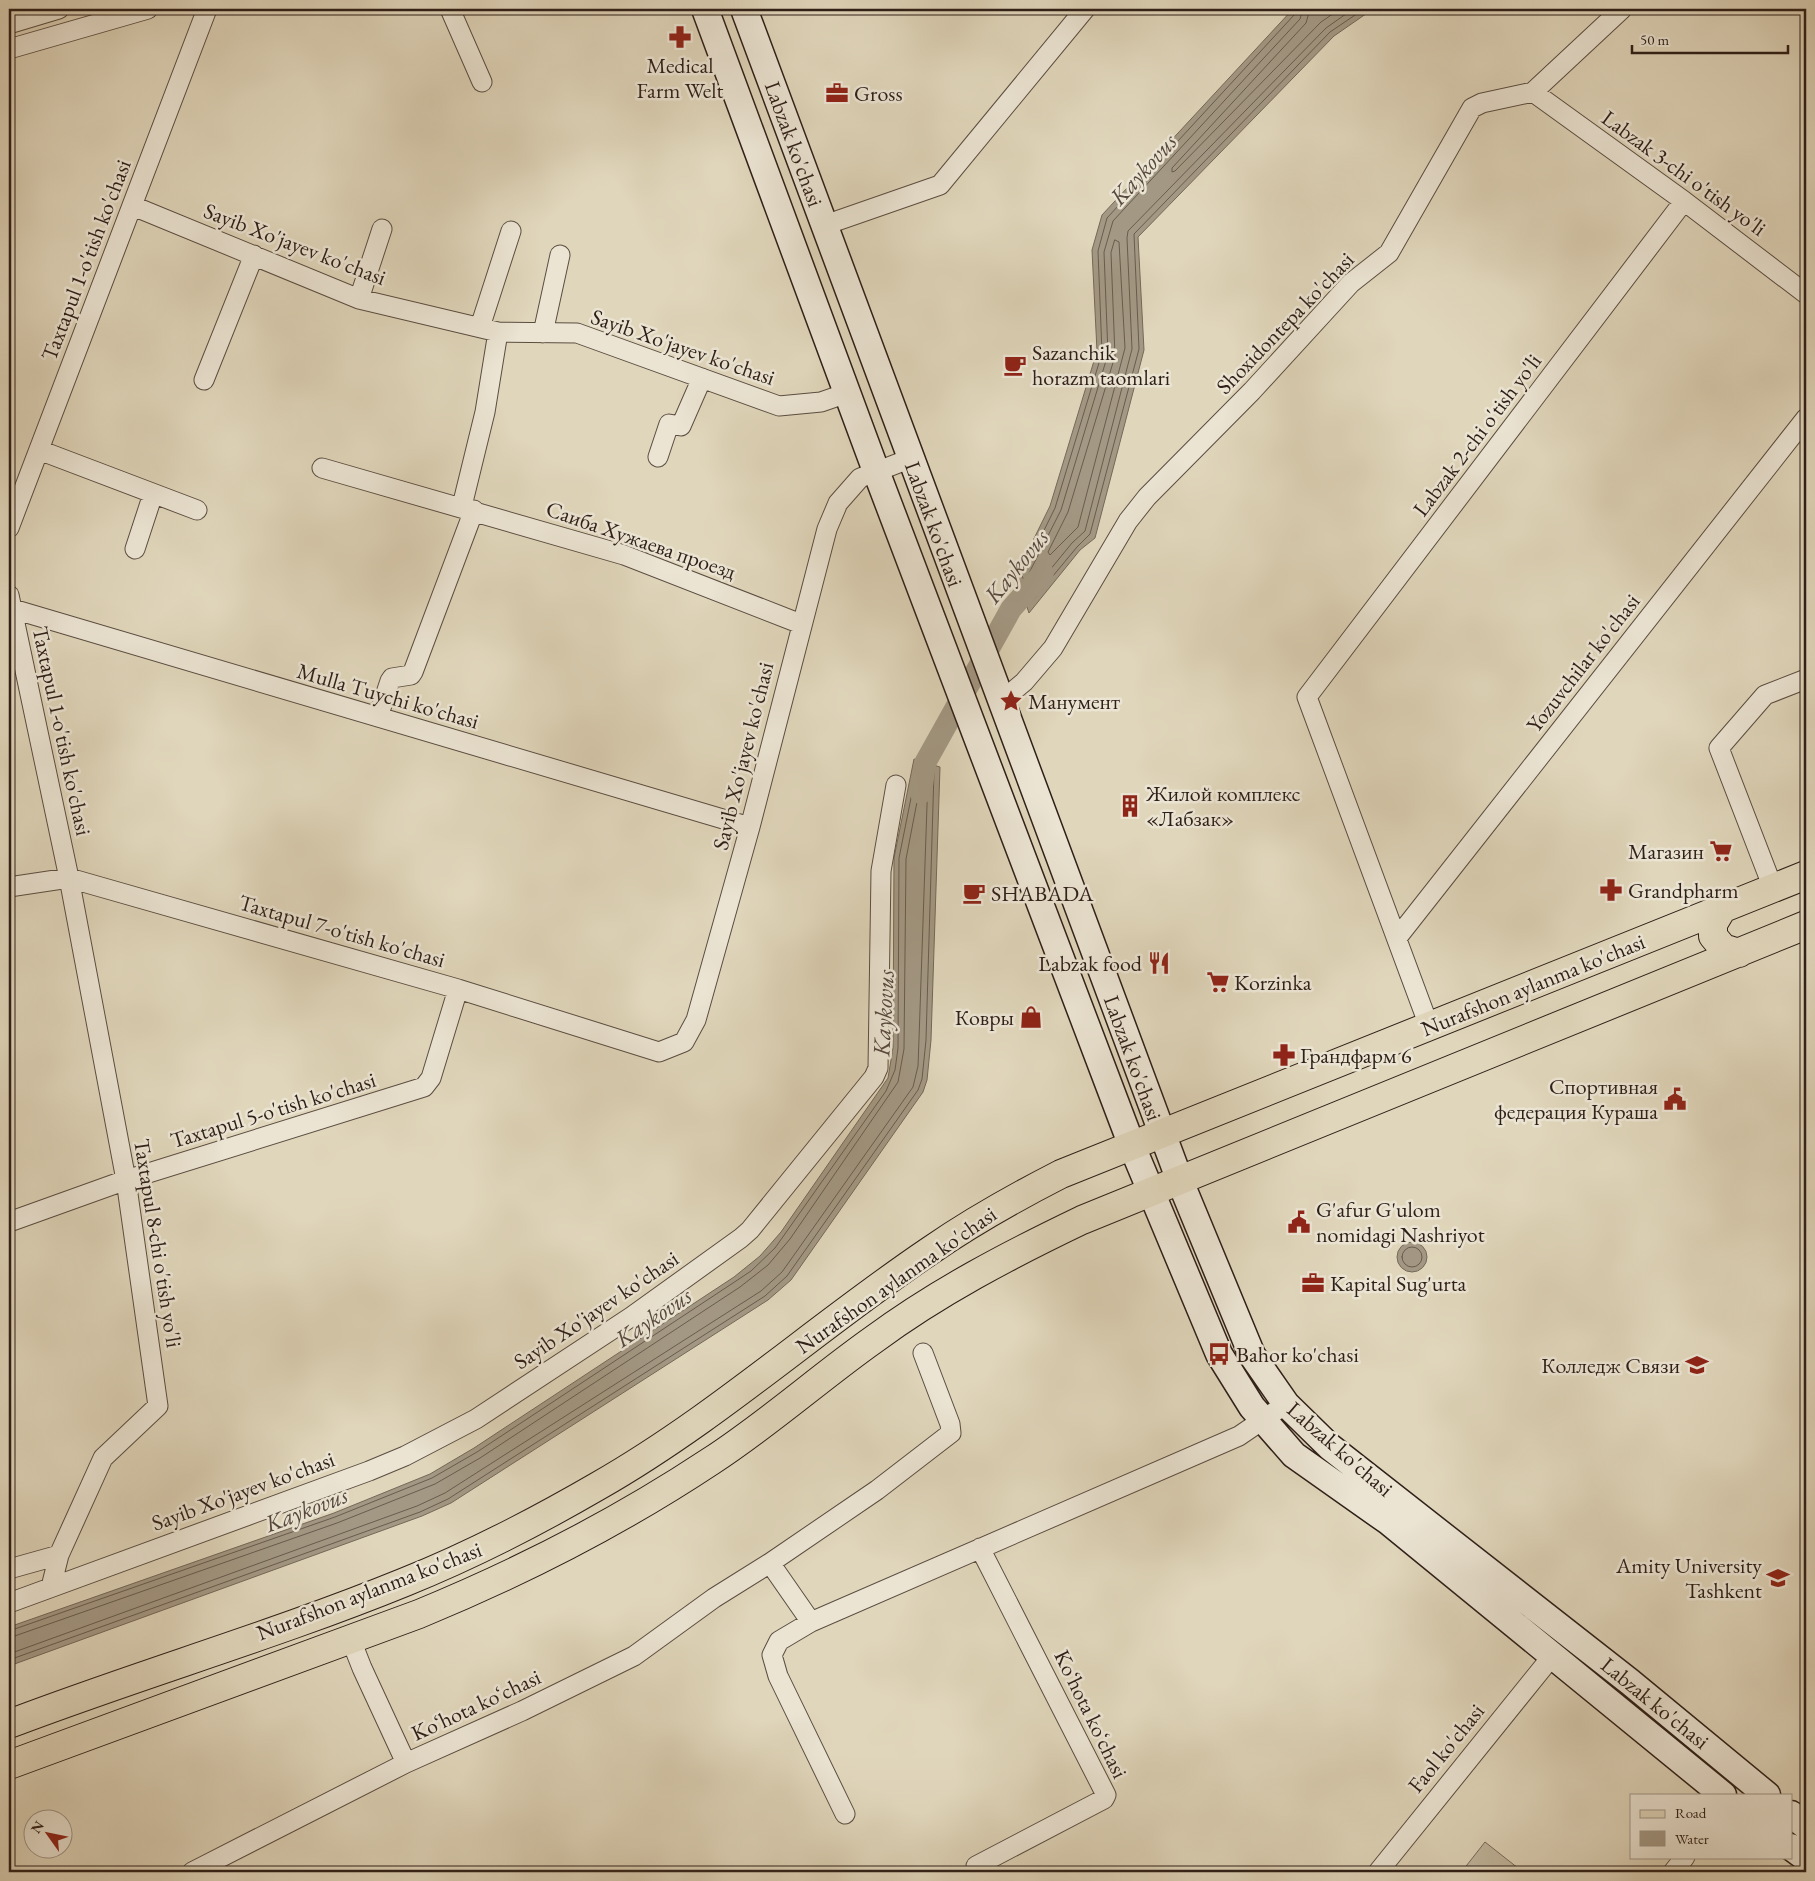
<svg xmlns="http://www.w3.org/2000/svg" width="1815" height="1881" font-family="'EB Garamond',serif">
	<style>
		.green { fill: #c2b79f; stroke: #786b5c }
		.water { fill: #a39884; stroke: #746859 }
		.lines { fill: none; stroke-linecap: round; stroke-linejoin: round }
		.shore { stroke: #685c4e; stroke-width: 1 }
		.canal { stroke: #a39884; stroke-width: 22 }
		.minor-casing { stroke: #5a4d41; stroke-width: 21 }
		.secondary-casing { stroke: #2e1f18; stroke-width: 29 }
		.primary-casing { stroke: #2e1f18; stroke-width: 30 }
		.minor { stroke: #ebe4d3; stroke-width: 19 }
		.secondary { stroke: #ebe4d3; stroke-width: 26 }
		.primary { stroke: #e0d6bb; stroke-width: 28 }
		.labels { text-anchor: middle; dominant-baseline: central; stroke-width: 5; stroke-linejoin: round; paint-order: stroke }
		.poi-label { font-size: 22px; fill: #2e1f18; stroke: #ebe4d3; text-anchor: start }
		.street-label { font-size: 22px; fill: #2e1f18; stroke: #ebe4d3 }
		.water-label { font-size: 24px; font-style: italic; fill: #57493e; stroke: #ebe4d3 }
	</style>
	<rect width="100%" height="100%" fill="#e0d6bb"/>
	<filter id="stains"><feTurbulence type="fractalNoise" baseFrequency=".004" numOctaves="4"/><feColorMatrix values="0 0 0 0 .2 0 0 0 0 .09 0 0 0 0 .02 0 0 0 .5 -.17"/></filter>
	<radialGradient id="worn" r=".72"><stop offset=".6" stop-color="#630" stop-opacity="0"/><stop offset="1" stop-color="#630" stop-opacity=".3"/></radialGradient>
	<path class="green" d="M1485,1842L1523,1872H1465L1463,1870Z"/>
	<path class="water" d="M1293,9H1373L1334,36L1138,237L1144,350L1095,538L1080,550L1029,613L1016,575L1050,506L1097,351L1092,250L1102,215Z
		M914,759L940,767L931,1040L927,1080L923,1092L791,1280L768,1300L451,1503L422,1516L9,1666V1627L334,1513L430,1474L474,1448L734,1277L760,1256L781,1232L888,1078L893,1048L894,858Z
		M1397 1257a15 15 0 1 1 30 0a15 15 0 1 1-30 0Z"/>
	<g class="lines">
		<path class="shore" d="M1297,9L1295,14L1107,218L1098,251L1102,353L1055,508L1022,575L1030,600H1033L1077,547L1090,534L1139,349L1134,234L1330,32L1364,9
			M1303,9L1300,19L1113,221L1104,252L1108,354L1061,510L1028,575L1033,587H1036L1072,543L1085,531L1132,349L1127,238L1128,231L1326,28L1353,9
			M1310,9L1306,23L1172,168V172L1175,171L1321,22L1340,9
			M1115,240L1119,242L1125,348L1078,527L1050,555L1048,552L1068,512L1115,356L1111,253Z
			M1402 1257a10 10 0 1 1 20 0a10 10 0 1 1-20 0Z
			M9,1631L335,1517L432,1478L477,1452L736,1281L751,1271L775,1248L886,1091L895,1070L898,1048L899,858L917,768L920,766L934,771L926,1040L922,1079L918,1090L787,1276L765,1296L448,1499L420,1512L9,1660
			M9,1638L337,1523L435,1484L480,1458L740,1287L768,1265L790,1239L898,1082L904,1049L906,859L922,776H928L919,1039L918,1066L913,1087L782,1272L761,1291L445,1493L417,1506L9,1654"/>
		<path class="canal" d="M921,793L925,763L1011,609L1043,573"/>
		<defs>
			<path id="minor" d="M450,9L482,82
				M9,24L59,9
				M9,49L148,9
				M1533,92L1684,201L1806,294
				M133,206L359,299L498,332L577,333L779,406L821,402L847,393
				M825,225L940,185L1085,9
				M359,299L382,229
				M480,327L511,231
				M543,333L560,255
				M204,380L254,255
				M39,450L197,510
				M658,457L669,424L681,426L702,378
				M322,468L624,555L801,624
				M462,506L485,412L498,332
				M9,528L207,9
				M135,549L153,494
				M9,595L69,878L126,1180L158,1406L103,1458L59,1555L51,1587
				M13,609L750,827
				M1000,702L1024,682L1053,648L1128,521L1147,497L1252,391L1351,283L1389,253L1472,108L1482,103L1533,92L1622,9
				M378,717L390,681L392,678L411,675L413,672L474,510
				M9,887L69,878L458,989L659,1052L684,1042L696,1020L750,827L827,529L838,503L860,478L909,459
				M1773,888L1719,748L1765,695L1806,679
				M1397,938L1806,418
				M1429,1026L1307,697L1684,201
				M9,1222L126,1180L424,1087L431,1078L458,989
				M770,1563L811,1622L779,1641L772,1655L778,1676L845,1814
				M9,1569L59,1555
				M9,1603L369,1471L405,1456L476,1419L631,1317L741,1238L750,1230L874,1077L878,1068L881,871L896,785
				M811,1622L1239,1436L1286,1404
				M351,1640L362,1668L406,1763
				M976,1866L1104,1799L1106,1795L980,1548
				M192,1872L406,1763L522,1711L634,1656L714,1598L770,1563L877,1490L951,1433L950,1424L923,1353
				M1378,1872L1553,1655
				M1673,1872L1685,1857"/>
			<path id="secondary" d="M705,9L876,471L1132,1146L1219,1354L1252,1407L1294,1455L1389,1522L1723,1795
				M744,9L1180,1181L1252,1355L1286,1404L1330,1447L1630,1682L1767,1795
				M1791,1814L1806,1826
				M1791,1847L1806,1858"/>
			<path id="primary" d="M1722,909L1713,924V936L1723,948L1739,953
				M9,1724C140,1674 275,1635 405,1582C472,1555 536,1522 598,1486C717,1418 818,1326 931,1250C973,1221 1016,1197 1061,1174L1806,875
				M9,1765L419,1614C521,1572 619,1522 711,1461C768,1424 818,1379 873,1340C938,1292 1009,1255 1082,1220L1806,925"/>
		</defs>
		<use href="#minor" class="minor-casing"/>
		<use href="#secondary" class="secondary-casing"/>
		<use href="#primary" class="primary-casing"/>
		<use href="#minor" class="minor"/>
		<use href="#secondary" class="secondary"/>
		<use href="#primary" class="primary"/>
	</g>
	<defs>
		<symbol id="pharmacy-bare" viewBox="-9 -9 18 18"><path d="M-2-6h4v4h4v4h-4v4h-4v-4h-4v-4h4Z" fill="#8f2418" stroke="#ebe4d3" stroke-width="2.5" paint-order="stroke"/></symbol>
		<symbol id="office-bare" viewBox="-9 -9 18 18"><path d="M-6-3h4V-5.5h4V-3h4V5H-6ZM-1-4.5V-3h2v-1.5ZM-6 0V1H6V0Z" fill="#8f2418" stroke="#ebe4d3" stroke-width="2.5" paint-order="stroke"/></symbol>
		<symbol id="cafe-bare" viewBox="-9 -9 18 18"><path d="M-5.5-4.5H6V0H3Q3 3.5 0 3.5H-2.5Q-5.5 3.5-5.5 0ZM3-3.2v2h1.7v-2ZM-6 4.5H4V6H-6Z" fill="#8f2418" stroke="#ebe4d3" stroke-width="2.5" paint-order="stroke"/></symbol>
		<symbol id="sight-bare" viewBox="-9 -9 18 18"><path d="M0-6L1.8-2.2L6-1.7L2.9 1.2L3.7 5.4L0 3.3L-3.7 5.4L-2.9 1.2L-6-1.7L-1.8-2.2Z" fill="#8f2418" stroke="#ebe4d3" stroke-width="2.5" paint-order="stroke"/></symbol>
		<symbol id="building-bare" viewBox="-9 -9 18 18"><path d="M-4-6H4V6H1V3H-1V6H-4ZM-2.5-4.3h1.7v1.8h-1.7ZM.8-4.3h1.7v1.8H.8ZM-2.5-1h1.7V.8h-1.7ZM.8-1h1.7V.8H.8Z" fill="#8f2418" stroke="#ebe4d3" stroke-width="2.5" paint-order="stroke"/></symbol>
		<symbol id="supermarket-bare" viewBox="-9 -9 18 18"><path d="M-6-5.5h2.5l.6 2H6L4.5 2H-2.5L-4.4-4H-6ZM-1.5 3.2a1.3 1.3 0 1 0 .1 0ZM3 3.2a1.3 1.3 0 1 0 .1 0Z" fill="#8f2418" stroke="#ebe4d3" stroke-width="2.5" paint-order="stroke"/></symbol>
		<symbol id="restaurant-bare" viewBox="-9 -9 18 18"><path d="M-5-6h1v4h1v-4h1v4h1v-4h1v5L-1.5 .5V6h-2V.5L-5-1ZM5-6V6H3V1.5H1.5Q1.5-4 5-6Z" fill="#8f2418" stroke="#ebe4d3" stroke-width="2.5" paint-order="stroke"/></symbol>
		<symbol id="shop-bare" viewBox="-9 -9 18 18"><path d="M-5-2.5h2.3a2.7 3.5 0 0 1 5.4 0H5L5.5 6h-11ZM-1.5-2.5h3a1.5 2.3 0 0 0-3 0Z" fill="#8f2418" stroke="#ebe4d3" stroke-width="2.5" paint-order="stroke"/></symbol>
		<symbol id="civic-bare" viewBox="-9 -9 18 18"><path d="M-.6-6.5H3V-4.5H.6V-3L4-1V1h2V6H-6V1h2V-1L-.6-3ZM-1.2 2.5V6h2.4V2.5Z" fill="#8f2418" stroke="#ebe4d3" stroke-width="2.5" paint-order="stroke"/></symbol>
		<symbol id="bus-bare" viewBox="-9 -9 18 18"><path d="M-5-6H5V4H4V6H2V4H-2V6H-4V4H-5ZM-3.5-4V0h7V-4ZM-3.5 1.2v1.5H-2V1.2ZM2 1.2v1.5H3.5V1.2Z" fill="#8f2418" stroke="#ebe4d3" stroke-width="2.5" paint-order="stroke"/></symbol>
		<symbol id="university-bare" viewBox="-9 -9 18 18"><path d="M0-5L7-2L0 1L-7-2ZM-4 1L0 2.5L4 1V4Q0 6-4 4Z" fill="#8f2418" stroke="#ebe4d3" stroke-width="2.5" paint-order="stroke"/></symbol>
	</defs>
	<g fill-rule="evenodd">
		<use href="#pharmacy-bare" x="664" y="21" width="32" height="32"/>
		<use href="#office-bare" x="821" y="77" width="32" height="32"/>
		<use href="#cafe-bare" x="999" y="349" width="32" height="32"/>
		<use href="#sight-bare" x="995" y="685" width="32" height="32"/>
		<use href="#building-bare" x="1114" y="790" width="32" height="32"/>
		<use href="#supermarket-bare" x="1705" y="835" width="32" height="32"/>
		<use href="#pharmacy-bare" x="1595" y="874" width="32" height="32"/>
		<use href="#cafe-bare" x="958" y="877" width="32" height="32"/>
		<use href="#restaurant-bare" x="1143" y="947" width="32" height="32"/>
		<use href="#supermarket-bare" x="1202" y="966" width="32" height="32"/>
		<use href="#shop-bare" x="1015" y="1001" width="32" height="32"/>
		<use href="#pharmacy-bare" x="1268" y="1039" width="32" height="32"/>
		<use href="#civic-bare" x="1659" y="1083" width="32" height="32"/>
		<use href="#civic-bare" x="1283" y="1206" width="32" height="32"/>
		<use href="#office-bare" x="1297" y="1267" width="32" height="32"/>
		<use href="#bus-bare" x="1203" y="1338" width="32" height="32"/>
		<use href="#university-bare" x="1681" y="1349" width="32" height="32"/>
		<use href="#university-bare" x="1762" y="1562" width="32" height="32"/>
	</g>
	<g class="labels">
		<g class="poi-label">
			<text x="680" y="65" text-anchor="middle">Medical<tspan x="680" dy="25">Farm Welt</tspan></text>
			<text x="854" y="93">Gross</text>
			<text x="1032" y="352">Sazanchik<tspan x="1032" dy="25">horazm taomlari</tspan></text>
			<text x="1028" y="701">Манумент</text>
			<text x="1146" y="793">Жилой комплекс<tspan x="1146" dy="25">«Лабзак»</tspan></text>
			<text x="1704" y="851" text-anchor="end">Магазин</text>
			<text x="1628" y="890">Grandpharm</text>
			<text x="991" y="893">SHABADA</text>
			<text x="1142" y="963" text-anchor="end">Labzak food</text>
			<text x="1234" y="982">Korzinka</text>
			<text x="1014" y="1017" text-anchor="end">Ковры</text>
			<text x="1300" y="1055">Грандфарм 6</text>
			<text x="1658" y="1086" text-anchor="end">Спортивная<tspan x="1658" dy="25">федерация Кураша</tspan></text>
			<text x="1316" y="1209">G'afur G'ulom<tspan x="1316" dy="25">nomidagi Nashriyot</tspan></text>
			<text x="1330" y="1283">Kapital Sug'urta</text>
			<text x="1236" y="1354">Bahor ko'chasi</text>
			<text x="1680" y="1365" text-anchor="end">Колледж Связи</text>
			<text x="1762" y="1565" text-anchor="end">Amity University<tspan x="1762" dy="25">Tashkent</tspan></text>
		</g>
		<g class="street-label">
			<text transform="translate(794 144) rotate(70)">Labzak ko'chasi</text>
			<text transform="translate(1684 173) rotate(36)">Labzak 3-chi o'tish yo'li</text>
			<text transform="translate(295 244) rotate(21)">Sayib Xo'jayev ko'chasi</text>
			<text transform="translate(86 260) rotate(-69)">Taxtapul 1-o'tish ko'chasi</text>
			<text transform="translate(1285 323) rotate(-46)">Shoxidontepa ko'chasi</text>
			<text transform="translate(683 347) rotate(19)">Sayib Xo'jayev ko'chasi</text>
			<text transform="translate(1477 435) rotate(-53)">Labzak 2-chi o'tish yo'li</text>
			<text transform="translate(934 524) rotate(70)">Labzak ko'chasi</text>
			<text transform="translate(641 540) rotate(19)">Саиба Хужаева проезд</text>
			<text transform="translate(1583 663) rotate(-52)">Yozuvchilar ko'chasi</text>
			<text transform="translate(388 696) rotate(16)">Mulla Tuychi ko'chasi</text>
			<text transform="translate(62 731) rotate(78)">Taxtapul 1-o'tish ko'chasi</text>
			<text transform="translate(743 756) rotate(-76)">Sayib Xo'jayev ko'chasi</text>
			<text transform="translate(342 931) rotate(16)">Taxtapul 7-o'tish ko'chasi</text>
			<text transform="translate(1533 985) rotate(-22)">Nurafshon aylanma ko'chasi</text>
			<text transform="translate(1133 1058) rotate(70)">Labzak ko'chasi</text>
			<text transform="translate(273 1110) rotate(-17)">Taxtapul 5-o'tish ko'chasi</text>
			<text transform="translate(158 1243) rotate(81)">Taxtapul 8-chi o'tish yo'li</text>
			<text transform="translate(896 1280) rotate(-35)">Nurafshon aylanma ko'chasi</text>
			<text transform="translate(596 1310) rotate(-34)">Sayib Xo'jayev ko'chasi</text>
			<text transform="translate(1340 1449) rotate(41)">Labzak ko'chasi</text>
			<text transform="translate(243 1491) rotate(-20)">Sayib Xo'jayev ko'chasi</text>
			<text transform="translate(369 1591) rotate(-21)">Nurafshon aylanma ko'chasi</text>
			<text transform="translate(1655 1703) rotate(39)">Labzak ko'chasi</text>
			<text transform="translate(476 1705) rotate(-25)">Koʻhota koʻchasi</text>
			<text transform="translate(1091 1714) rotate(64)">Koʻhota koʻchasi</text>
			<text transform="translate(1446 1748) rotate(-51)">Faol ko'chasi</text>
		</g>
		<g class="water-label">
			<text transform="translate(1143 169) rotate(-48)">Kaykovus</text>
			<text transform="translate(1016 566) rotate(-51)">Kaykovus</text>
			<text transform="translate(883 1013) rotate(-87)">Kaykovus</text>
			<text transform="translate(653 1317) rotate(-34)">Kaykovus</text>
			<text transform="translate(306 1509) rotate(-21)">Kaykovus</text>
		</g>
	</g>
	<rect width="1815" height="1881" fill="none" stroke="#e0d6bb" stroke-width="30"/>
	<rect x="10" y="10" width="1795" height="1861" fill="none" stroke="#2e1f18" stroke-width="2.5"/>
	<rect x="15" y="15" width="1785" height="1851" fill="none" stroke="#2e1f18"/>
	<rect x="1630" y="1794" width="162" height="65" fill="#ebe4d3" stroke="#9f9588"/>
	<rect x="1640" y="1810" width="25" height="8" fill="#e0d6bb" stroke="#9f9588"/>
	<text x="1675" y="1818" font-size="15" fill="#2e1f18">Road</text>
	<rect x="1640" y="1831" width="25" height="15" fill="#a39884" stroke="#9f9588"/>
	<text x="1675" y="1844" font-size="15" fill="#2e1f18">Water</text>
	<g transform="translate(48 1834) rotate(303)"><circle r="24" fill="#ebe4d3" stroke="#9f9588"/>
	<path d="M0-4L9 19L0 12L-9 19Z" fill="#8f2418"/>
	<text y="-8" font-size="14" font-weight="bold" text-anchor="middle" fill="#2e1f18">N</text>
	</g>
	<path d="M1632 45v8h156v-8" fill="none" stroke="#2e1f18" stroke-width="2.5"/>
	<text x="1640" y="45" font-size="15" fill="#2e1f18" stroke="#ebe4d3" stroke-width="4" paint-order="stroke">50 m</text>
	<rect width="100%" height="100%" filter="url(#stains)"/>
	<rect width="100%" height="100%" fill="url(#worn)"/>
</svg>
